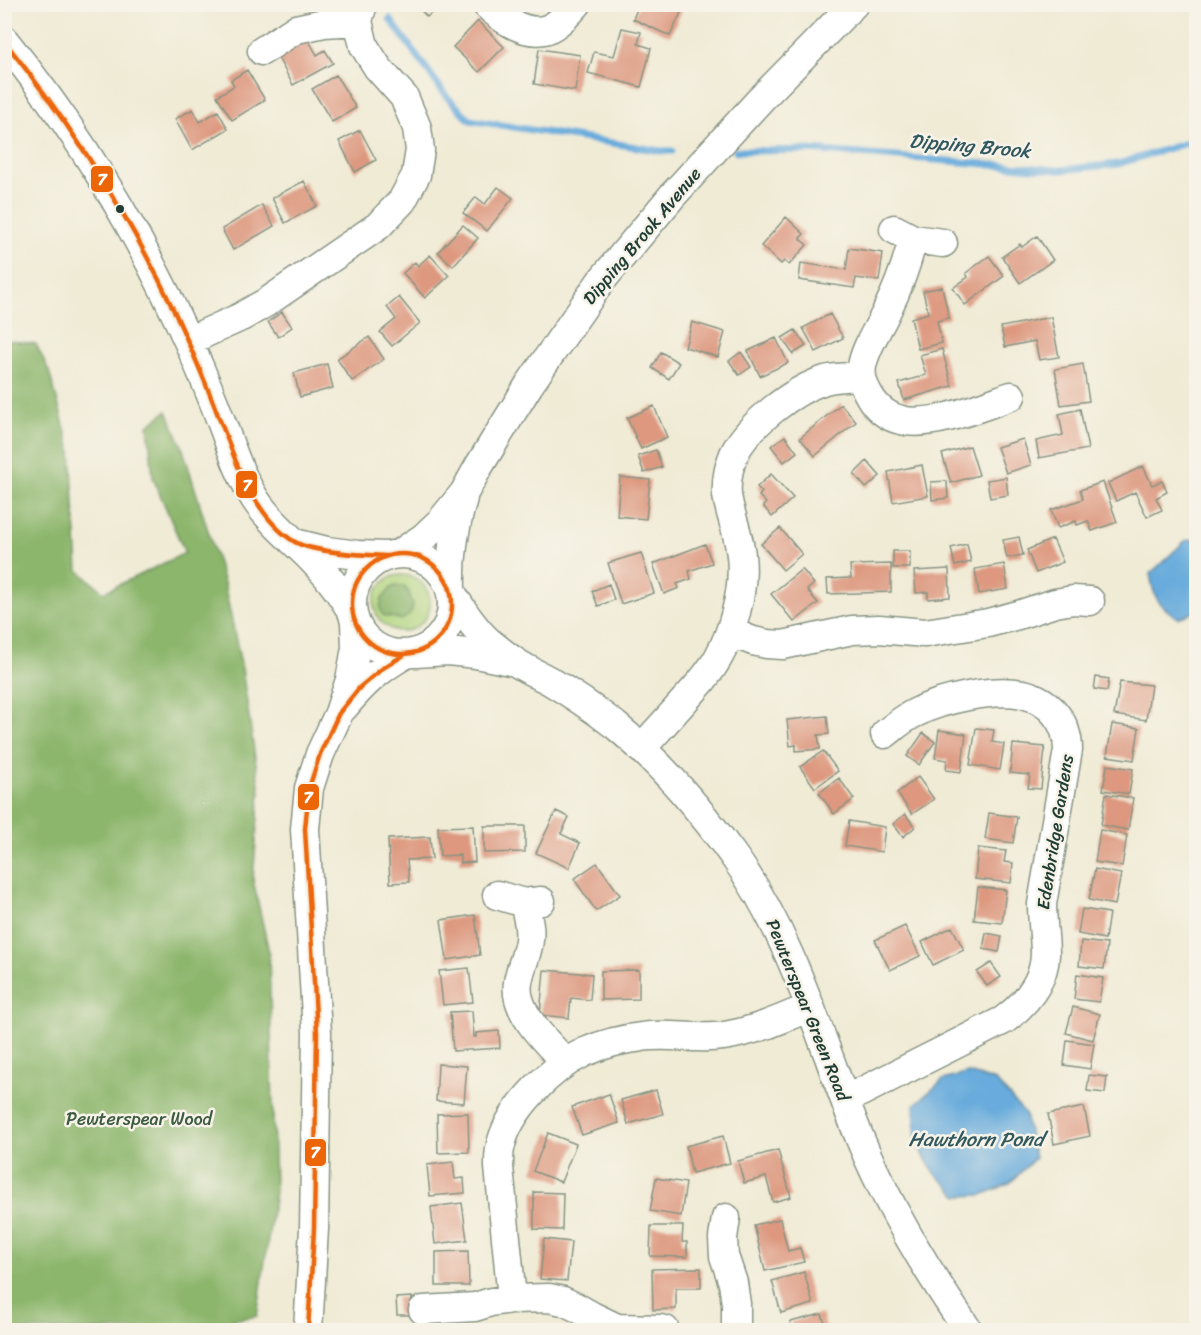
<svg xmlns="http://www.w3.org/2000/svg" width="1201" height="1335" font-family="Sriracha,sans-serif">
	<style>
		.green { fill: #b0d47d; stroke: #688858; stroke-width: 1.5 }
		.forest { fill: #8cb66c; stroke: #567a50; stroke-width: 1.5 }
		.water { fill: #68abdc; stroke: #447488; stroke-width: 1.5 }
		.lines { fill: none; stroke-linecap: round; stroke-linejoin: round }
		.stream { stroke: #68abdc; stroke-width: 7 }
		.building { fill: #dd987f }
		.minor-casing { stroke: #889484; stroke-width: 31 }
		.minor { stroke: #fff; stroke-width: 28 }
		.bus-1-casing { stroke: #f7f3e8; stroke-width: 9 }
		.bus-1 { stroke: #ec6608; stroke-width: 4.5 }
		.bus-dot { fill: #1f3d34; stroke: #f7f3e8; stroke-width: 2 }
		.labels { text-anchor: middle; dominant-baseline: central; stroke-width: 5; stroke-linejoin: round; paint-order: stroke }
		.street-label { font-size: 18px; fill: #1f3d34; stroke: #f7f3e8 }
		.park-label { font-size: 18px; fill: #3c5b43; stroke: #f7f3e8 }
		.water-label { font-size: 20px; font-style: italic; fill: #31585e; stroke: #f7f3e8 }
		.line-badge { stroke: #f7f3e8; stroke-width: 2 }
		.badge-label { font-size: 16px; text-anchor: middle; font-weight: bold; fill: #fff }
	</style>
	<rect width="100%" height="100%" fill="#f7f3e8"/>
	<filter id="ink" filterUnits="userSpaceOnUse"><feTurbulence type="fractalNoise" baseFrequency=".0167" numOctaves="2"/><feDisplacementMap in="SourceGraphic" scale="12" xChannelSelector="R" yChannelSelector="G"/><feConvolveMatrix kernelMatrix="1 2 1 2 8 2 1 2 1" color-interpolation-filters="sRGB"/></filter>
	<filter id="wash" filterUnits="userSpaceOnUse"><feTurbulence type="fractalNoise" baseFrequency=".008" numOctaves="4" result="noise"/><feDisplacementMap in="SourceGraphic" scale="24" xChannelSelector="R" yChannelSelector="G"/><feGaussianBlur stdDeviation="1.35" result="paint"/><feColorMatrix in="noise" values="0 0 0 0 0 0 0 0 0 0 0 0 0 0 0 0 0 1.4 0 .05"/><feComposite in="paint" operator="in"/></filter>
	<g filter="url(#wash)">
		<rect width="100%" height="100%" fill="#f0ebd5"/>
		<path class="green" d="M374 603a28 28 0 1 1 56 0a28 28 0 1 1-56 0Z"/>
		<path class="forest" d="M5,340L36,344L49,371L71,450L78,570L104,592L185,553L153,478L148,425L167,411L182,446L224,583L242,669L260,791L253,880L269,952L275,1191L257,1316L165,1330H5L4,571L10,553L4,516Z
			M395,586H403C409,592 410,591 410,600L413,603C413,612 410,616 401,620C398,618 388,617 385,616C378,612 380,602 383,597L386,595C388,590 390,588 395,586Z"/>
		<path class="water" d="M1196,539V612L1178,618C1157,604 1154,599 1150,574L1185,541Z
			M968,1073L996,1081L1025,1114L1035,1158L1009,1184L982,1195L958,1196L933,1171L916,1143L914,1105L943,1080Z"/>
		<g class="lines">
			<path class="stream" d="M390,19L447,97L470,120L661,151H672
				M736,151L810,150L1060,170L1118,164L1196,140"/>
		</g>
		<g id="blocks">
			<path class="building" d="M415,4H441L427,17Z
				M639,4H685L670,36L633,19Z
				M478,21L504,47L479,72L453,47Z
				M622,28L641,32L638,44L651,48L641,87L588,73L594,52L614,56Z
				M308,39L317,55L325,50L333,63L293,85L277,56Z
				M539,49L580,55L575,91L534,84Z
				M247,70L265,100L232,120L217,96L234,86L231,80Z
				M336,75L356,108L332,122L312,89Z
				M193,109L200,122L218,111L228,129L192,150L175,119Z
				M360,130L376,160L355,172L339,141Z
				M304,181L317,206L285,223L272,198Z
				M498,187L513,198L487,231L463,213L476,197L485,204Z
				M262,205L274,226L233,250L222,229Z
				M786,217L804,234L800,238L807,245L789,265L784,261L781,264L761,246Z
				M463,225L478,238L453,266L438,252Z
				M1037,236L1053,260L1020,283L1002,257L1020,244L1022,247Z
				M849,248L883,253L879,281L856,278L854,288L799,280L801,263L846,270Z
				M430,255L449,276L425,298L403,273L415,262L418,266Z
				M989,256L1004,276L965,305L953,288L968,277L966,273Z
				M942,287L949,318L937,321L942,343L918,349L911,318L928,313L923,291Z
				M399,297L420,323L392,346L380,332L396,319L387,307Z
				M282,312L292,327L278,337L268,322Z
				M830,314L843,338L816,352L803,328Z
				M1051,317L1059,357L1039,360L1035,341L1005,347L1001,327Z
				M692,322L725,332L718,357L685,347Z
				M795,330L806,346L793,354L782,338Z
				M369,337L384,359L352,381L337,359Z
				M776,338L788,363L760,376L748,351Z
				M942,349L952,386L904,400L899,383L926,375L920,355Z
				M661,352L679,363L669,379L652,368Z
				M741,352L751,367L739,375L729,361Z
				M327,364L333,388L300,397L294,373Z
				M1083,364L1089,401L1061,405L1055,369Z
				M841,404L856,422L815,456L800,438Z
				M654,406L667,437L641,449L627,418Z
				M1080,409L1088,449L1039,458L1036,441L1063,435L1059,414Z
				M785,436L797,452L784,462L771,446Z
				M1023,439L1031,465L1006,473L997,447Z
				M970,446L979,475L951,483L942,454Z
				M656,450L662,467L644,473L638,456Z
				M867,461L880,476L866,488L854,474Z
				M922,465L928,496L893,502L888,472Z
				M1143,466L1152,485L1162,481L1167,492L1156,498L1162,510L1147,517L1135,492L1116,501L1108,483Z
				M771,474L793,498L772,517L763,506L766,503L759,496L762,492L757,487Z
				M620,477L650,480L646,519L617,516Z
				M1006,477L1008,495L990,498L987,480Z
				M947,481L948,498L932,500L931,482Z
				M1103,482L1117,522L1092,531L1088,521L1077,525L1076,521L1058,528L1051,510L1083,499L1080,490Z
				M780,528L802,554L783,570L761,544Z
				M1019,537L1023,555L1007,558L1003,540Z
				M1053,539L1063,562L1036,573L1027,550Z
				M705,544L712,563L689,571L691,579L677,584L679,588L664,594L653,564Z
				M967,544L971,562L955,566L951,548Z
				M893,551H910V568H893Z
				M641,553L654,593L621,604L608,563Z
				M891,564V592L828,594L827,579L851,578L850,565Z
				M1004,564L1008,589L979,594L975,569Z
				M802,569L814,584L807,590L818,603L794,622L771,594Z
				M949,569L950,597L928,599V592L916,593L914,571Z
				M609,584L614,600L598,606L592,591Z
				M1096,677L1109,679L1107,691L1094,689Z
				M1120,682L1151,685L1146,720L1114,715Z
				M827,716L829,734L818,735L820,749L796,751V745L790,746L787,720Z
				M1112,724L1139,728L1134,760L1107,756Z
				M976,728L994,730L992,742L1004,744L1000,770L970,765Z
				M939,730L966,734L961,772L946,770L947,760L935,758Z
				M923,733L935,742L919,765L907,756Z
				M1013,744L1045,747L1041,789L1028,788L1030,775L1010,773Z
				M823,751L838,771L815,788L800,767Z
				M1107,765L1133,769L1129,794L1103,790Z
				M918,777L934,799L912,814L897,793Z
				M839,778L854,799L834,814L819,793Z
				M1106,794L1133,798L1128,830L1101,825Z
				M556,811L569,817L561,834L580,843L569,868L536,853Z
				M989,813L1017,817L1013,843L985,839Z
				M905,814L915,827L903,837L893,824Z
				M849,821L885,827L882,852L845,846Z
				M473,826L475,862L460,863V855L440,856L438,827Z
				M484,826H525V852L484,853Z
				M1100,830L1127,835L1122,866L1095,862Z
				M430,837L432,859L407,860L409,882L390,883L388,839Z
				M978,848L1006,851L1004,862L1013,863L1011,883L975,879Z
				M597,863L620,895L596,911L574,879Z
				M1095,869L1121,874L1115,905L1089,900Z
				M978,887L1006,890L1002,923L974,920Z
				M1082,909L1109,913L1105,939L1078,934Z
				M475,915L480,955L447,960L441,920Z
				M905,926L920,956L890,970L875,940Z
				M952,927L964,950L933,965L922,942Z
				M986,933L1002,936L999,952L983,949Z
				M1081,941L1107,944L1104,969L1079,966Z
				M991,963L1001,977L987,986L977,972Z
				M469,968L473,1002L443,1005L439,971Z
				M544,970L592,974L590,1000L571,998L569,1018L540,1015Z
				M639,970V999L601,1000V971Z
				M1077,974L1103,978L1099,1002L1074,999Z
				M1073,1007L1100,1014L1093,1040L1066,1033Z
				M472,1011L474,1037H476V1033L499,1031L500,1048L453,1051L450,1012Z
				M1067,1040L1094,1044L1090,1069L1064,1065Z
				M438,1064L467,1066L464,1103L436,1101Z
				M1089,1075L1107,1077L1105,1093L1087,1091Z
				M656,1090L663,1114L628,1124L621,1100Z
				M609,1094L619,1123L582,1135L572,1107Z
				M1084,1107L1090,1136L1054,1144L1048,1114Z
				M468,1113L469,1152L438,1153L437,1114Z
				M548,1133L576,1144L561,1182L533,1171Z
				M723,1136L730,1163L692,1173L686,1146Z
				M778,1150L791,1197L773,1202L766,1177L744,1183L738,1161Z
				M453,1162L455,1179L464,1178L465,1193L430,1196L427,1165Z
				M656,1178L686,1183L681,1216L650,1211Z
				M534,1192L563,1193L562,1230L534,1229Z
				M462,1203L467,1240L435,1244L431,1207Z
				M780,1219L788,1251L800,1248L804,1262L765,1271L754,1225Z
				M651,1226H683L682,1242H687V1257L650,1256Z
				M544,1239L571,1242L567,1281L540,1279Z
				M468,1251L469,1286H436V1252Z
				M701,1268V1288H676V1309L653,1310L652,1269Z
				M804,1272L813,1304L781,1313L772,1281Z
				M412,1297L413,1315H397L396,1298Z
				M822,1314L827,1330H792L790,1322Z"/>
		</g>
	</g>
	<g filter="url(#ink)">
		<use href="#blocks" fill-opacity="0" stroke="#889484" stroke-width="1.5"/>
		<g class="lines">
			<defs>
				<path id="minor" d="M486,4C501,19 523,34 544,30C555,28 570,12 577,4
					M4,40C78,131 140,234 188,341C201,370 213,399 224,429C233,453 241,477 255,499C272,525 297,543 317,565C331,579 342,595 352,612
					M262,51L296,29L324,23L358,21
					M894,229L913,239L943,243
					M913,239C907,263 899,286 888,308C880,327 866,345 862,366C860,379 865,389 872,400C879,410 888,417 901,420C930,428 983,406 1011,396
					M188,341L241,317L267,302L378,226L402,201L416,175L420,150L417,128L404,97L378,68L364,46L358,21L363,4
					M295,543L327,551L358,555L387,556
					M352 604a50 50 0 1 1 100 0a50 50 0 1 1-100 0Z
					M399,554L423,538L441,521L464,493L479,466L529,385L601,281L673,195L760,100L854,4
					M451,589C450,555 454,531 463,498
					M452,593C462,610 473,627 488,641C497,648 507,657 517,663C528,670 539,675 550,681C572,694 594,709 615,725C659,761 699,808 733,855C795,940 821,1045 861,1141C889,1208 927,1271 968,1330
					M730,632L753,641L767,644L783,645L852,630L879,629L925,633L988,623L1018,615L1055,603L1073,600L1090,601
					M416,653L448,651L476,654L510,661
					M344,707C364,683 377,671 404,655
					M641,749C655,733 670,717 684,701C696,688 709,674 718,658C726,644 732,628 736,612C742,589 744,562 738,539C735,524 729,510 727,495C726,482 729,466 734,454C749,424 793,390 825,380C836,377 849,377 861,376
					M497,895L524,903L541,901
					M524,903C527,915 531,927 529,940C527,960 513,979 519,999C526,1024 549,1044 566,1063
					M845,1100L1004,1020C1025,1004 1044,983 1045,955C1045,938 1042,921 1042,904L1068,750C1068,723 1050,700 1023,694C993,688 942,699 915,713C904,718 895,726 885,734
					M726,1218L723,1238L724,1256L733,1283L736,1304V1330
					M512,1299L499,1167C499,1161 499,1154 500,1149C507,1110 551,1068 585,1052C603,1044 623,1039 642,1037C669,1033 697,1040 724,1036C755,1031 782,1019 810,1007
					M423,1310L475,1307L491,1302L512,1299L549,1298L563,1301L576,1307L592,1316L617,1328L660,1329L665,1330
					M308,1330L314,1229L317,1033L305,829L309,788L320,754L339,713L350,680L356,648L355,623"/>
			</defs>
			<use href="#minor" class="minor-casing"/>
			<use href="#minor" class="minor"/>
			<defs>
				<path id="bus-1" d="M4,41C71,125 130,216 175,313C191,348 206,383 219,418C226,435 232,452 239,469C251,495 269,527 295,542C315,553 364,555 387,556
					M352 604a50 50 0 1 1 100 0a50 50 0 1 1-100 0Z
					M308,1330L314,1229L317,1033L305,829L309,788L320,754L339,713L360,687L383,668L404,655"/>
			</defs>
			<use href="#bus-1" class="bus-1-casing"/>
			<use href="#bus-1" class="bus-1"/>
		</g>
	</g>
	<circle class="bus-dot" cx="120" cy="209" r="5"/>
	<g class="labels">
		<g class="street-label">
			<text transform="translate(642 236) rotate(-50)">Dipping Brook Avenue</text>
			<text transform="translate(1055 832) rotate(-81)">Edenbridge Gardens</text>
			<text transform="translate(808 1010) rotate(68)">Pewterspear Green Road</text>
		</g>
		<g class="park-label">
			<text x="139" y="1119">Pewterspear Wood</text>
		</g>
		<g class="water-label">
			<text transform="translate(970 146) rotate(5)">Dipping Brook</text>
			<text x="976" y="1139">Hawthorn Pond</text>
		</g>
	</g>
	<g class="line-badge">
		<rect x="90" y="165" width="24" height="28" rx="6" fill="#ec6608"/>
		<rect x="235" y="470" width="23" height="29" rx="6" fill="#ec6608"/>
		<rect x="297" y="783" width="23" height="28" rx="6" fill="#ec6608"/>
		<rect x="304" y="1138" width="23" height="29" rx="6" fill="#ec6608"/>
	</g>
	<g class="badge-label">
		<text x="102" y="185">7</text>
		<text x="247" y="491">7</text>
		<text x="308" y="803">7</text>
		<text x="315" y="1158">7</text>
	</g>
	<rect width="1201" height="1335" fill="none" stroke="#f7f3e8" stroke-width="24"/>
</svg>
